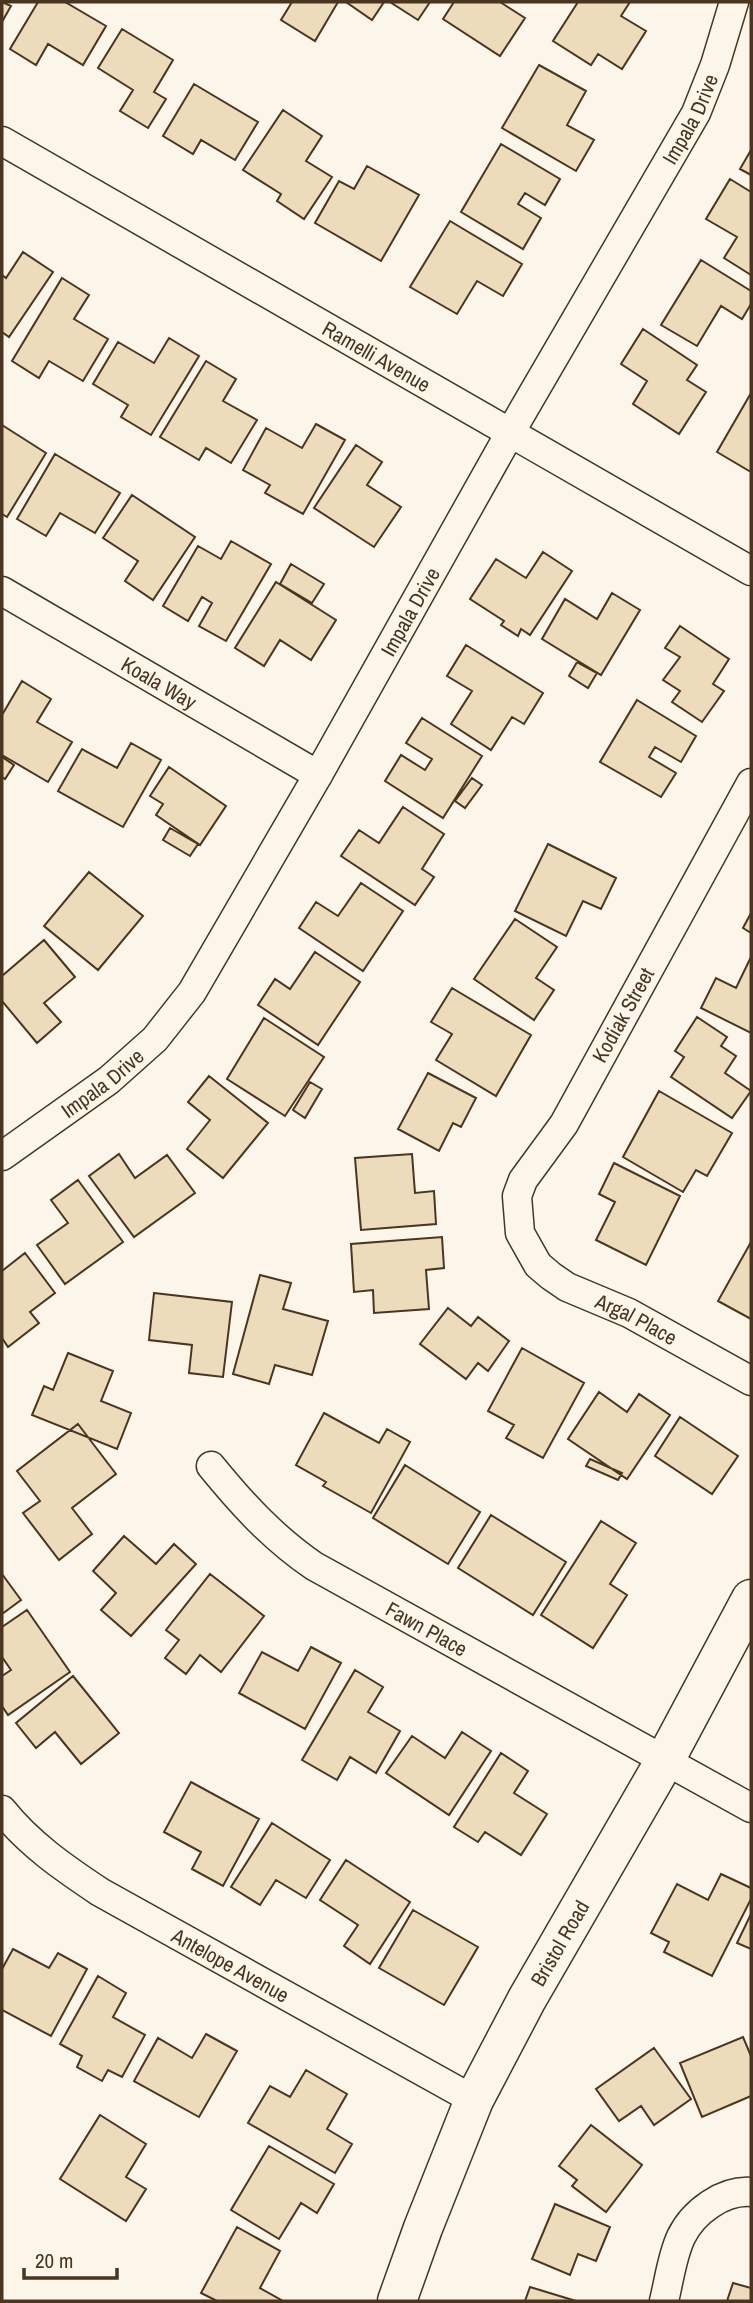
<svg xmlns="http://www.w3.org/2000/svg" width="753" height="2303" font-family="'Archivo Narrow',sans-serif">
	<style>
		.building { fill: #ecdcbc; stroke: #4a3520; stroke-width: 2 }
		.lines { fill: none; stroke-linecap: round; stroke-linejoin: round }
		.street-casing { stroke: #4a3520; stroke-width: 31 }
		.secondary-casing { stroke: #4a3520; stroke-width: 41 }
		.street { stroke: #fbf6e9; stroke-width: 28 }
		.secondary { stroke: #fbf6e9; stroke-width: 38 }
		.labels { text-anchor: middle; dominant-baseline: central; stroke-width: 5; stroke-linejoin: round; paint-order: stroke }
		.street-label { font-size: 21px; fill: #4a3520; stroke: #fbf6e9 }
	</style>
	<rect width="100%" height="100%" fill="#fbf6e9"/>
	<path class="building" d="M2,2L11,6L2,22Z
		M38,2H65L106,26L83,65L48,44L36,65L10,49Z
		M292,2H338L315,41L281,20Z
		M346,2H384L372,20Z
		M390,2H430L418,20Z
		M454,2H500L525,18L500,56L443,19Z
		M578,2H630L621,16L646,31L622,69L598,54L591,65L553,41Z
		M122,29L173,60L154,92L166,99L148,128L120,111L133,90L98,68Z
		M539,65L586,91L567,125L594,140L576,171L502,128Z
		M194,84L258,122L235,160L201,140L193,154L163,136Z
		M283,110L322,136L306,161L332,177L304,219L277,201L281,194L243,170Z
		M501,144L560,179L545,205L525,193L518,204L541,218L523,249L461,212Z
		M751,150V175L740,169Z
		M367,166L419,195L381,261L315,223L339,181L354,189Z
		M730,179L751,192V275L724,258L737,237L706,219Z
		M450,221L522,264L503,296L477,281L457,314L410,287Z
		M23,252L53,272L9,337L2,332V275L6,278Z
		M701,260L751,291V304L742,319L721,306L697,346L661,325Z
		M62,278L89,295L74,319L108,339L83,381L49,361L39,378L12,361Z
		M643,329L697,365L687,380L706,392L679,434L633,404L647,381L621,364Z
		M169,338L199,356L151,435L121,417L128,405L93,384L118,342L154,363Z
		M206,361L236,379L223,401L257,420L231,463L206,448L199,460L160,437Z
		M751,393V472L717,452Z
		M316,424L345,440L303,514L265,493L270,485L243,470L266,428L302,448Z
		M2,425L46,453L7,517L2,514Z
		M356,445L382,462L367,485L401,507L374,547L314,508Z
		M55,454L120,493L95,533L60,513L46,536L17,519Z
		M132,495L195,537L153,600L125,581L138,561L103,538Z
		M231,541L271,564L226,641L199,626L212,603L202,597L188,621L163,606L198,546L221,559Z
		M543,552L572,571L530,635L521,629L518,636L501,625L504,621L470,599L496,559L526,578Z
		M291,564L324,584L312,603L280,584Z
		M276,582L336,620L311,660L280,640L264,666L235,648Z
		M612,593L640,610L601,675L542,639L565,599L597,619Z
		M680,626L729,659L713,684L724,691L702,722L672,702L680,691L663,680L680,657L665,648Z
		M466,645L543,693L524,724L512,717L491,750L451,724L472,691L447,676Z
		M577,662L597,673L588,688L569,676Z
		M22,681L51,699L37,722L72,742L48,782L2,755V715Z
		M637,700L696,736L681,762L655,747L649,757L676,773L661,797L600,762Z
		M422,718L482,756L443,818L385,781L401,755L425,770L432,759L406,743Z
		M131,743L161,760L123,827L58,791L82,749L117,768Z
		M2,757L14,765L5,779L2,777Z
		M169,767L226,806L200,845L156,815L163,804L150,796Z
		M472,778L482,785L465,808L455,801Z
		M403,807L444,834L422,869L434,877L415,905L341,856L359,830L379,843Z
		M170,828L198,844L190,856L163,840Z
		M548,844L616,878L601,909L583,901L566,936L515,911Z
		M89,872L143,916L98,970L44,926Z
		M361,883L403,911L363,971L299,928L316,902L338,916Z
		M751,913V933L743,928Z
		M515,919L557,947L536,978L554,990L534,1020L474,979Z
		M44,940L75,977L44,1003L61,1022L37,1043L2,1001V976Z
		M315,952L360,982L318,1045L258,1005L275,979L290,989Z
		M751,957V1033L701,1008L716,978L736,988Z
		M452,988L531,1035L496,1096L436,1060L452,1034L431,1022Z
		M697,1017L727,1037L721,1046L736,1056L725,1073L751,1091L732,1118L671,1077L684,1057L675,1051Z
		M264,1018L324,1057L285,1116L227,1079Z
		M428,1073L476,1098L461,1127L453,1123L439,1151L398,1129Z
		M209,1076L268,1123L223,1178L187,1149L210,1120L188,1102Z
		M310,1082L322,1089L305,1118L293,1110Z
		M659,1091L732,1133L707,1176L696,1170L683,1192L623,1157Z
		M119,1154L135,1178L167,1155L195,1193L134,1237L89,1176Z
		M412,1154L415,1193L434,1191L436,1224L361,1230L355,1158Z
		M614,1163L680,1196L646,1265L596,1240L615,1202L599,1194Z
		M78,1180L123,1242L65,1284L37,1245L68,1223L51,1200Z
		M442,1237L444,1268L426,1270L429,1309L374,1313L373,1290L354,1292L351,1244Z
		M751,1242V1319L718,1301Z
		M25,1253L55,1293L30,1312L39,1323L8,1347L2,1338V1271Z
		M260,1275L291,1283L283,1309L328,1321L312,1375L275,1365L269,1384L233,1374Z
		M154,1293L232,1302L223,1377L189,1373L192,1345L149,1340Z
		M448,1308L471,1326L478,1317L509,1341L488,1371L478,1363L466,1379L420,1344Z
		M522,1348L584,1383L543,1458L506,1438L514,1425L488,1411Z
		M68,1353L113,1371L101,1401L131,1413L117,1449L32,1415L44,1386L53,1390Z
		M599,1392L627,1412L639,1394L670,1415L627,1479L568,1439Z
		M324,1413L379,1443L387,1429L410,1442L371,1513L323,1486L326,1482L296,1465Z
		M680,1417L738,1456L712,1494L655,1456Z
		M78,1424L116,1474L72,1508L92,1534L59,1560L23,1513L40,1501L17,1471Z
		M590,1459L622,1473L618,1480L586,1466Z
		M405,1465L480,1512L448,1564L373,1518Z
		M491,1515L566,1562L533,1615L458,1568Z
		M601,1521L636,1543L610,1584L627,1595L593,1648L541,1615Z
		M124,1536L156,1564L174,1544L196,1564L131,1636L101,1610L116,1593L93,1571Z
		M2,1574L21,1600L2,1614Z
		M210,1574L264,1616L221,1672L200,1655L186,1674L165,1658L179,1640L166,1630Z
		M27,1610L70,1672L8,1715L2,1706V1676L11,1670L2,1657V1627Z
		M311,1647L341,1663L305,1729L239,1693L262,1652L298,1671Z
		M355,1670L383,1687L368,1712L400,1731L376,1773L350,1757L337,1780L302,1760Z
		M73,1676L119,1733L81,1764L55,1732L36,1748L16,1723Z
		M462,1732L491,1751L449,1815L386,1773L412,1736L445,1758Z
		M501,1753L528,1771L514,1793L547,1814L521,1855L485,1832L478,1842L454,1827Z
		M191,1782L259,1819L223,1886L192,1869L201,1852L164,1832Z
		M272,1823L330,1860L306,1898L276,1880L260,1905L231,1887Z
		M346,1860L410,1902L370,1964L344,1946L358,1925L320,1900Z
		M721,1874L751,1888V1899L712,1976L664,1952L669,1942L651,1933L677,1884L708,1900Z
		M413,1910L478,1947L444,2005L379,1968Z
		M751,1914V1949L737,1943Z
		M13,1949L49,1968L58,1953L87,1969L51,2036L2,2010V1969Z
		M98,1976L126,1993L113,2017L145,2035L122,2077L108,2070L102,2081L77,2067L82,2056L60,2044Z
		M206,2034L237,2051L199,2117L134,2081L158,2038L192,2058Z
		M743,2037L751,2056V2096L702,2117L680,2063Z
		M654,2048L691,2099L654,2125L641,2106L619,2121L596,2089Z
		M306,2070L347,2094L327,2129L352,2144L335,2173L248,2123L270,2086L290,2097Z
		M100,2115L146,2144L126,2177L146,2189L126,2221L60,2179Z
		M591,2125L642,2165L606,2212L572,2186L577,2180L559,2166Z
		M269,2146L334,2184L317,2213L301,2203L279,2239L231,2210Z
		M555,2204L610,2227L596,2261L578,2254L570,2275L532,2259Z
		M237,2227L280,2251L260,2288L283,2301H217L201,2293Z
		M733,2283L751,2288V2301H727Z
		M530,2287L576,2301H525Z"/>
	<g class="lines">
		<defs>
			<g id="street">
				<path id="s1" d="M2,141L751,571"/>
				<path id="s2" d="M2,591L318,775"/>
				<path id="s3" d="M751,783L564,1124L523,1180L517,1196L520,1233L538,1265L551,1276L567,1287L629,1313L751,1381"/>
				<path id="s4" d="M2,1156L109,1080L155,1039L192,992L318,775L510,433L696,113L715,65L734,2"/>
				<path id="s5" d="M211,1466C242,1504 273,1538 314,1566L751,1808"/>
				<path id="s6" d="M2,1810C29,1844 64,1868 100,1892L474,2100"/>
				<path d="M664,2301C669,2281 672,2256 681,2237C693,2212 723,2190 751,2192"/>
			</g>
			<g id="secondary">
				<path id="s7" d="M397,2301L423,2228L474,2100L527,1999L664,1762L751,1599"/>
			</g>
		</defs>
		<use href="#street" class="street-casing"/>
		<use href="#secondary" class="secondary-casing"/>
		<use href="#street" class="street"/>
		<use href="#secondary" class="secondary"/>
	</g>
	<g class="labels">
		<g class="street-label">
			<text stroke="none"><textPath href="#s4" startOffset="1258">Impala Drive</textPath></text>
			<text stroke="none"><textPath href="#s1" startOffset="432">Ramelli Avenue</textPath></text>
			<text stroke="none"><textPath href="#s4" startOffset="691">Impala Drive</textPath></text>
			<text stroke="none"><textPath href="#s2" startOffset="182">Koala Way</textPath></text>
			<text transform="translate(623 1015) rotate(-61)">Kodiak Street</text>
			<text stroke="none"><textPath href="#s4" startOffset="124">Impala Drive</textPath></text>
			<text stroke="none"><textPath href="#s3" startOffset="662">Argal Place</textPath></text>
			<text stroke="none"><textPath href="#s5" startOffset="273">Fawn Place</textPath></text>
			<text stroke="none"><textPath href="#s7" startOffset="394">Bristol Road</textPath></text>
			<text stroke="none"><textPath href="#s6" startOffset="278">Antelope Avenue</textPath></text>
		</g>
	</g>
	<rect width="753" height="2303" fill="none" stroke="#4a3520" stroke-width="7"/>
	<path d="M24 2268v10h93v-10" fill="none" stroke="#4a3520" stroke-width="3.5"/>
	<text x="35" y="2268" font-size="21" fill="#4a3520" stroke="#fbf6e9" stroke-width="5" paint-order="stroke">20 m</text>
</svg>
